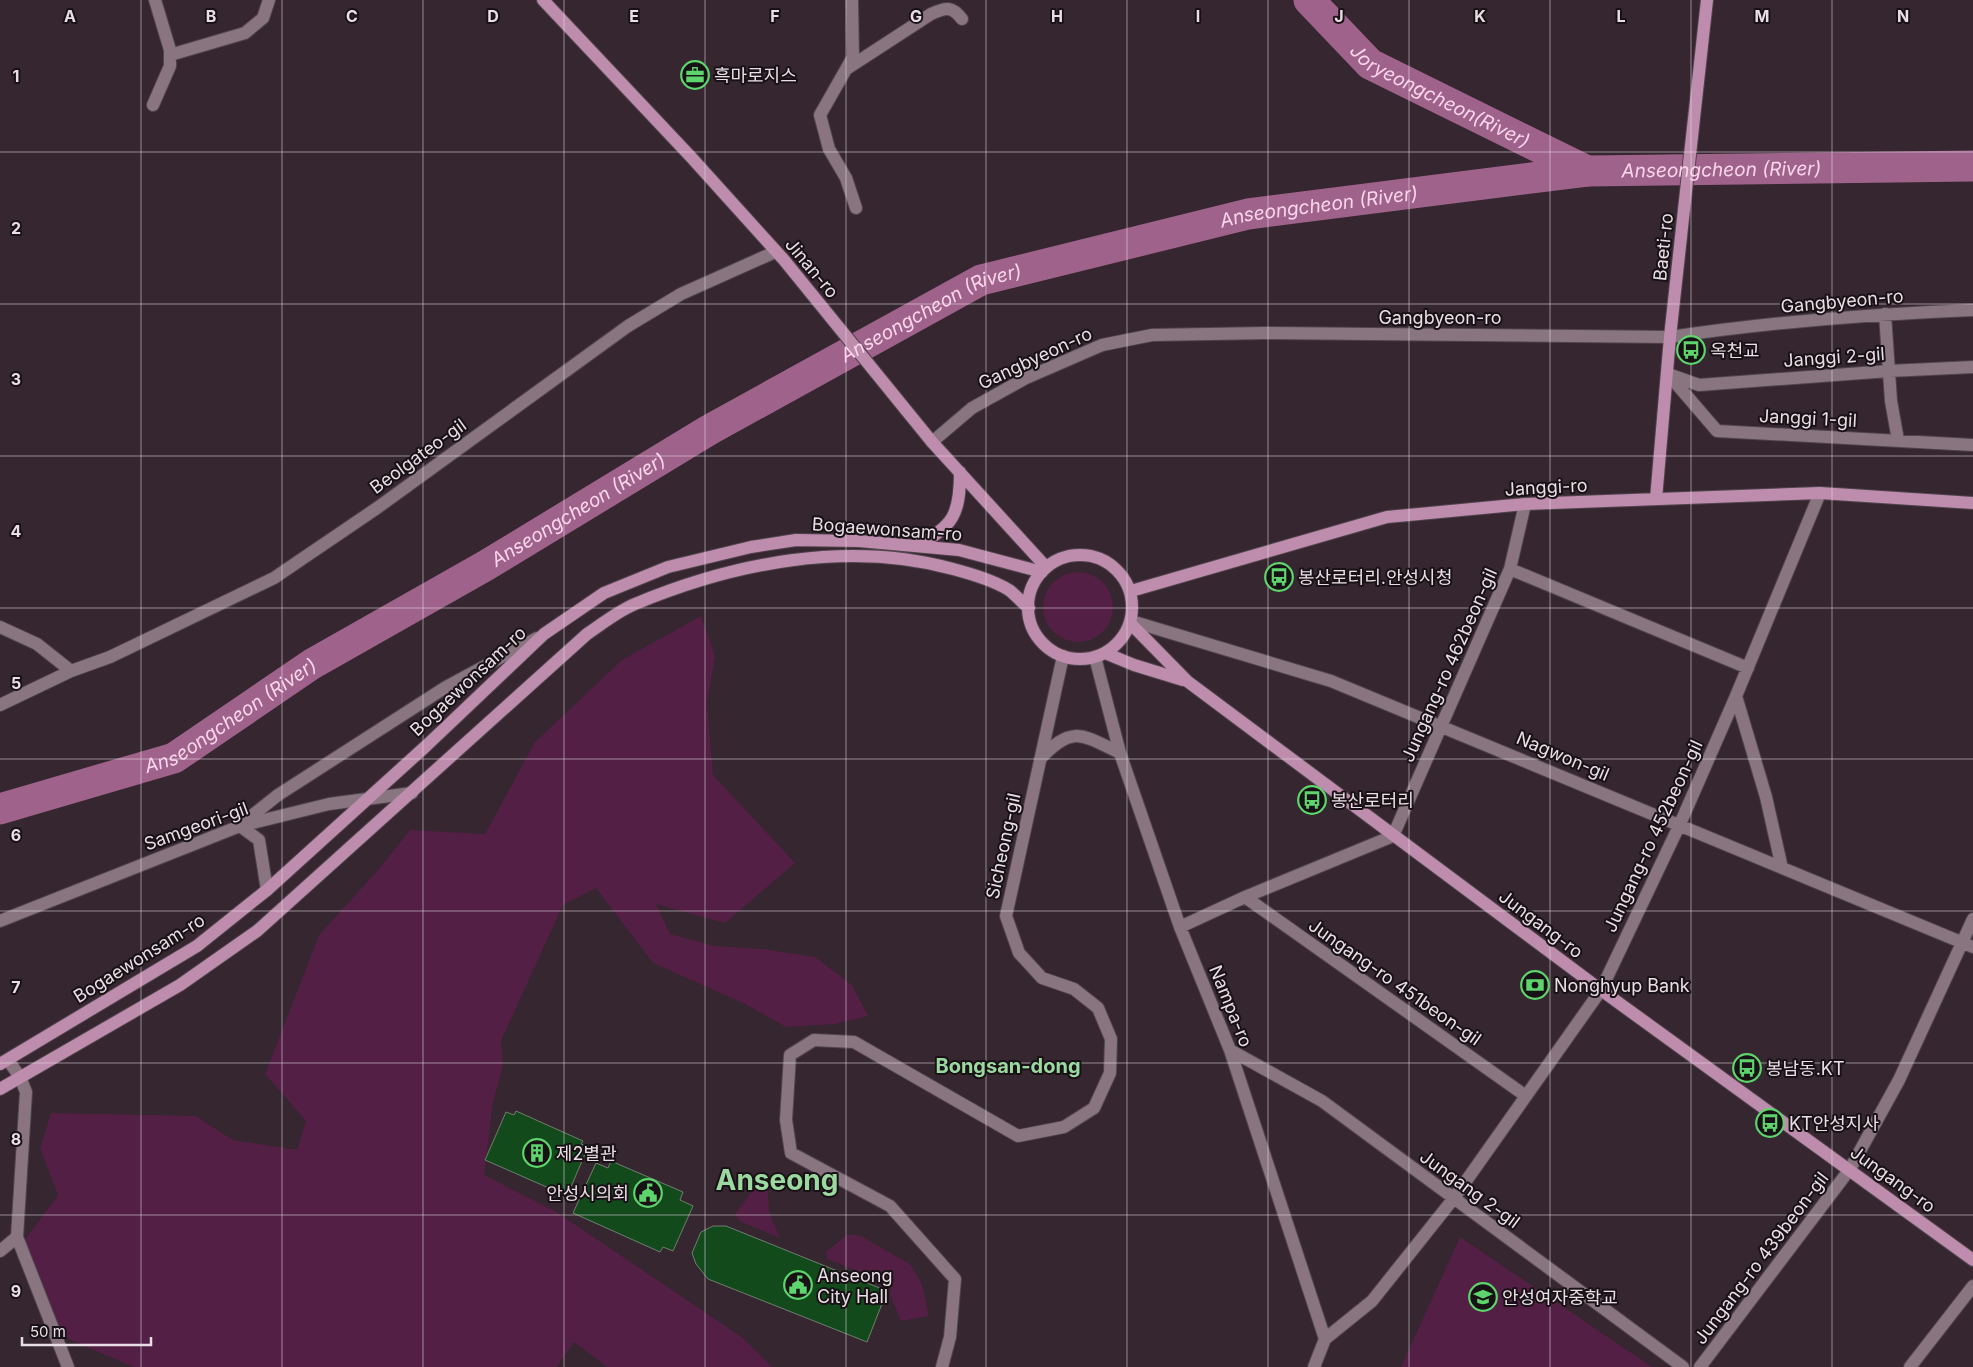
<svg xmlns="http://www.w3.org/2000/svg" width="1973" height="1367" font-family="Inter,'Noto Sans KR',sans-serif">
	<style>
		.green { fill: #531f44 }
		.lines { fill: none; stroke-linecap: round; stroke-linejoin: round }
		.river { stroke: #9f638b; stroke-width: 31 }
		.building { fill: #124a1c; stroke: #6f7e6f }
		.minor-casing { stroke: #51444d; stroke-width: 14 }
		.major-casing { stroke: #51444d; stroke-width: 14 }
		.minor { stroke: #887580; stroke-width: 12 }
		.major { stroke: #be8cac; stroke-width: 12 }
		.grid { fill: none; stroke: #e9dee5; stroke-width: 1; stroke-opacity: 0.55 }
		.labels { text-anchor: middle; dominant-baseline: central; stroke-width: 4; stroke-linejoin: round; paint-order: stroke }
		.poi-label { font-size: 18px; fill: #e9dee5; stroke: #181115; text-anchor: start }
		.street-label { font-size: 18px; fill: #e9dee5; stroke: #181115 }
		.water-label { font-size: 19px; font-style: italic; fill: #fad6ec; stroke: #181115 }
		.quarter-label { font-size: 20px; font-weight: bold; fill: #9cd9a0; stroke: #181115 }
		.town-label { font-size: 28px; font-weight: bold; fill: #9cd9a0; stroke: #181115 }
		.grid-label { font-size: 16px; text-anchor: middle; font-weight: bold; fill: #e9dee5; stroke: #181115; stroke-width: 4; stroke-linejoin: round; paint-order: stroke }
	</style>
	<rect width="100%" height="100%" fill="#35262f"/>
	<path class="green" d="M1043 607a35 35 0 1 1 70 0a35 35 0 1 1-70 0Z
		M701,616L715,656L707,703L713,775L795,863L725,923L656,904L670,934L714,946L763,949L815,957L852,985L868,1016L835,1024L786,1027L745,1004L653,963L596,888L563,905L501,1041L503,1065L493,1102L484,1175L555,1211L743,1338L772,1367H607L574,1342L557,1367H134L59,1335L21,1245L58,1195L40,1148L51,1113L196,1116L233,1140L297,1150L306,1121L265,1074L319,935L378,870L410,830L485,834L535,742L622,660Z
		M757,1185L768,1190L769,1212L780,1238L739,1221L735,1214Z
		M847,1235H859L910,1264L922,1284L929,1316L901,1321L890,1295L892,1285L827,1259L826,1252Z
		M1460,1237L1652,1367H1401Z"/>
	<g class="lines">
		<g class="river">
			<path id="s1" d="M1309,0L1370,64L1587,171"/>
			<path id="s2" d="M0,809L174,758L312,664L485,566L709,430L981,280L1248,214L1587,171L1973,166"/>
		</g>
	</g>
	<path class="building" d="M516,1111L583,1141L581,1144L588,1147L567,1196L485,1160L506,1112L514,1115Z
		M611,1161L683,1192L680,1200L693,1206L673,1251L663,1247L660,1252L573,1213L596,1163L608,1168Z
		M713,1226H726L887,1291L867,1342L708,1279L696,1264L692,1253L701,1232Z"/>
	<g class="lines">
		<defs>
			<path id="minor" d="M852,0L853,57L820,115L829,149L846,178L856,208
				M170,55L245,33L263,18L269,0
				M848,68L931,14C946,7 952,6 962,19
				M153,105L170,66V50L155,0
				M1885,314L1891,401L1898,440
				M1668,374L1717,431L1973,445
				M1668,374L1699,385L1889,371L1973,367
				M932,442L972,408L1026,378L1102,345L1152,335L1265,333L1670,337C1771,322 1872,314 1973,310
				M1510,569L1748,668
				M1131,621L1331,681L1973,947
				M0,627L37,644L71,671L110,657L274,578L377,508L628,326L681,294L775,252
				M1095,657L1120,753L1180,927L1230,1050L1325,1339L1314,1367
				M1736,696L1766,797L1782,868
				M0,705L71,671
				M1040,759C1072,725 1081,734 1120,753
				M244,822L278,795L446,687L537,638
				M240,826L259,840L267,890
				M1245,897L1526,1096
				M0,921L240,826L329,804L412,793
				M1180,927L1245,897L1393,836L1510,569L1525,504
				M1230,1050L1322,1101L1683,1367
				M8,1060L20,1077L26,1092L17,1237L68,1367
				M0,1251L17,1237
				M1325,1339L1372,1301L1454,1198L1601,990L1680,824L1736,696L1820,493
				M942,1367L950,1337L955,1279L890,1206L791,1153L786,1120L790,1055L814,1040L854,1042L1018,1136L1064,1127L1094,1108L1110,1073L1111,1039L1098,1008L1074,989L1042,978L1019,953L1006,916L1063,656
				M1700,1367L1850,1169L1899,1080L1973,919
				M1910,1367L1973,1286"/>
			<path id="major" d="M543,0L691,157L784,260L932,442L1046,567
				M1656,499L1670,337L1707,0
				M916,546C954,526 960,514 960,472
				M1028 607a52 52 0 1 1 104 0a52 52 0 1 1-104 0Z
				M1131,591L1387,517L1525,504L1820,493L1973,503
				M1131,624L1187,681L1601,990L1973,1260
				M1105,653L1134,665L1183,680
				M0,1064L197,946L267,890L426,746L544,634L604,593L668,567L751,547L796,540L859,541L959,550L1042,572
				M0,1089L180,985L257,931L587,634C602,624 618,611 635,604C733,563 848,540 953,569C971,574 993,580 1009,590C1016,595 1022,603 1029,608"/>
		</defs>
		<use href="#minor" class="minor-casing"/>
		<use href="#major" class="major-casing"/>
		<use href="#minor" class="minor"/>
		<use href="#major" class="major"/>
	</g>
	<path class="grid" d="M141,0V1367M282,0V1367M423,0V1367M564,0V1367M705,0V1367M846,0V1367M986,0V1367M1127,0V1367M1268,0V1367M1409,0V1367M1550,0V1367M1691,0V1367M1832,0V1367M0,152H1973M0,304H1973M0,456H1973M0,608H1973M0,759H1973M0,911H1973M0,1063H1973M0,1215H1973"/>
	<defs>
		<symbol id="office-ring" viewBox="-11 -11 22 22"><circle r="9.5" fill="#181115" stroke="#5dd56c" stroke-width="1.5"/><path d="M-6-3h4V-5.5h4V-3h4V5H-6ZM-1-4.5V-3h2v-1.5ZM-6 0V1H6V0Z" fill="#5dd56c"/></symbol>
		<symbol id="bus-ring" viewBox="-11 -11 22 22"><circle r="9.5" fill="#181115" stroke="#5dd56c" stroke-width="1.5"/><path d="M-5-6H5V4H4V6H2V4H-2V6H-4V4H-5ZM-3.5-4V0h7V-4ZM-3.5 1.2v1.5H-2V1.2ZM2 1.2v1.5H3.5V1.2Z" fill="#5dd56c"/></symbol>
		<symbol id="bank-ring" viewBox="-11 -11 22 22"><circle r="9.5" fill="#181115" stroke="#5dd56c" stroke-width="1.5"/><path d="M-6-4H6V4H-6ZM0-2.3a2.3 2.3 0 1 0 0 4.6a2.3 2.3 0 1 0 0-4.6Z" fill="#5dd56c"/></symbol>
		<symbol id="building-ring" viewBox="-11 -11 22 22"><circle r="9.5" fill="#181115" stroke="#5dd56c" stroke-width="1.5"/><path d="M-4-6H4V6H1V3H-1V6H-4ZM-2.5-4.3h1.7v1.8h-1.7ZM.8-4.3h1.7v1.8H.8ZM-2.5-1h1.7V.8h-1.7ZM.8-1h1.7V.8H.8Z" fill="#5dd56c"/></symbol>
		<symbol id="civic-ring" viewBox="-11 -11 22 22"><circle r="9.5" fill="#181115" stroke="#5dd56c" stroke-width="1.5"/><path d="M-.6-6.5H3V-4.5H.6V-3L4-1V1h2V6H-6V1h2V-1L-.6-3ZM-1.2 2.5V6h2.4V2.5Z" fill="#5dd56c"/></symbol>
		<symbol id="school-ring" viewBox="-11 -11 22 22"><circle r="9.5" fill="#181115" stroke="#5dd56c" stroke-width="1.5"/><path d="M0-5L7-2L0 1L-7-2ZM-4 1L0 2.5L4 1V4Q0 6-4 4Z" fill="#5dd56c"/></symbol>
	</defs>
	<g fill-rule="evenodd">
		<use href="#office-ring" x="679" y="59" width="32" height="32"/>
		<use href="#bus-ring" x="1675" y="334" width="32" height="32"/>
		<use href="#bus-ring" x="1263" y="561" width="32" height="32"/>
		<use href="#bus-ring" x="1296" y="784" width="32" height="32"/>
		<use href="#bank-ring" x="1519" y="969" width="32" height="32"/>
		<use href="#bus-ring" x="1731" y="1052" width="32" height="32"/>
		<use href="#bus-ring" x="1754" y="1107" width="32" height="32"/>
		<use href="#building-ring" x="521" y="1137" width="32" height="32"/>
		<use href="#civic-ring" x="632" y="1177" width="32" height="32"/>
		<use href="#civic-ring" x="782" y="1269" width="32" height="32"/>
		<use href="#school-ring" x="1467" y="1281" width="32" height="32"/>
	</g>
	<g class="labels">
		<g class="poi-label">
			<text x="714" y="75">흑마로지스</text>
			<text x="1710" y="350">옥천교</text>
			<text x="1298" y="577">봉산로터리.안성시청</text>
			<text x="1331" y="800">봉산로터리</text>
			<text x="1554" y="985">Nonghyup Bank</text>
			<text x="1766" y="1068">봉남동.KT</text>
			<text x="1789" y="1123">KT안성지사</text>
			<text x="556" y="1153">제2별관</text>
			<text x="629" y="1193" text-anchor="end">안성시의회</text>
			<text x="817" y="1275">Anseong<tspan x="817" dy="21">City Hall</tspan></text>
			<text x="1502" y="1297">안성여자중학교</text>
		</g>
		<g class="street-label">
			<text transform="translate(1663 247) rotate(-84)">Baeti-ro</text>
			<text transform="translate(812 268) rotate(50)">Jinan-ro</text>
			<text transform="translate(1842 301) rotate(-5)">Gangbyeon-ro</text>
			<text x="1440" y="317">Gangbyeon-ro</text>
			<text transform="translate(1834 357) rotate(-4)">Janggi 2-gil</text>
			<text transform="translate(1035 358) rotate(-25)">Gangbyeon-ro</text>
			<text transform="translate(1808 418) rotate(3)">Janggi 1-gil</text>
			<text transform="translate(418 456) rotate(-36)">Beolgateo-gil</text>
			<text transform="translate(1546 487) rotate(-3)">Janggi-ro</text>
			<text transform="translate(887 529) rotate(4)">Bogaewonsam-ro</text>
			<text transform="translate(1449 665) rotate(-66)">Jungang-ro 462beon-gil</text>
			<text transform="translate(468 681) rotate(-43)">Bogaewonsam-ro</text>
			<text transform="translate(1563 756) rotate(23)">Nagwon-gil</text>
			<text transform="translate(196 826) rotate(-20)">Samgeori-gil</text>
			<text transform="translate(1653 836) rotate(-65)">Jungang-ro 452beon-gil</text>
			<text transform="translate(1003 846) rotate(-78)">Sicheong-gil</text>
			<text transform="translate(1541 924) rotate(37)">Jungang-ro</text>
			<text transform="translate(139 958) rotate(-32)">Bogaewonsam-ro</text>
			<text transform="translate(1395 982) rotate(35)">Jungang-ro 451beon-gil</text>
			<text transform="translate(1231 1006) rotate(68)">Nampa-ro</text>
			<text transform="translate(1893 1179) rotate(36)">Jungang-ro</text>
			<text transform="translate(1470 1189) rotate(36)">Jungang 2-gil</text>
			<text transform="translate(1761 1258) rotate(-53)">Jungang-ro 439beon-gil</text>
		</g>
		<g class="water-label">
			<text stroke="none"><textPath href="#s1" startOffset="165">Joryeongcheon(River)</textPath></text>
			<text stroke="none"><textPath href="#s2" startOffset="1871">Anseongcheon (River)</textPath></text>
			<text stroke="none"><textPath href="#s2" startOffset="1466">Anseongcheon (River)</textPath></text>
			<text stroke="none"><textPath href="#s2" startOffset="1061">Anseongcheon (River)</textPath></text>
			<text stroke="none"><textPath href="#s2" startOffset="656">Anseongcheon (River)</textPath></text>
			<text stroke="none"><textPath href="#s2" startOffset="251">Anseongcheon (River)</textPath></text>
		</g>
		<g class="quarter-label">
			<text x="1008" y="1066">Bongsan-dong</text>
		</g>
		<g class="town-label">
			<text x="777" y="1180">Anseong</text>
		</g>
	</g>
	<g class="grid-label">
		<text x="70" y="22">A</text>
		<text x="211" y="22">B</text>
		<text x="352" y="22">C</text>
		<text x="493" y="22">D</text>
		<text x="634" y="22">E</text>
		<text x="775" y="22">F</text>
		<text x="916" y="22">G</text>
		<text x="1057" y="22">H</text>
		<text x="1198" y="22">I</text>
		<text x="1339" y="22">J</text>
		<text x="1480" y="22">K</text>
		<text x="1621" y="22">L</text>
		<text x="1762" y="22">M</text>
		<text x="1903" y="22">N</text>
		<text x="16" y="82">1</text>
		<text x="16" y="234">2</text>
		<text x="16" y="385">3</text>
		<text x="16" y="537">4</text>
		<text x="16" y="689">5</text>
		<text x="16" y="841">6</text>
		<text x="16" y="993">7</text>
		<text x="16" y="1145">8</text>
		<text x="16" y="1297">9</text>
	</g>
	<path d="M22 1337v8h129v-8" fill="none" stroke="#e9dee5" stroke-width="2.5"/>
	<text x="30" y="1337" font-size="15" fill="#e9dee5" stroke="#181115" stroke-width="4" paint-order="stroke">50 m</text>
</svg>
